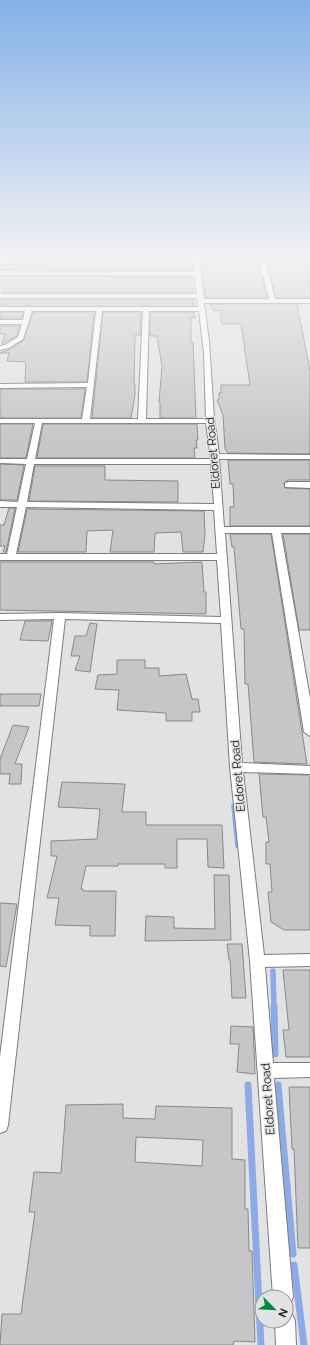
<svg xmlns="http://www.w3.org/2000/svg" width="310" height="1345" font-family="Raleway,sans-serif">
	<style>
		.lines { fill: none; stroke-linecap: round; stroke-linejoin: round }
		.stream-far1 { stroke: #8daae7; stroke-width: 5.5 }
		.stream { stroke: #8daae7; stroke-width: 7 }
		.building { fill: #c6c5c8; stroke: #89898b; fill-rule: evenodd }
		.street-casing { stroke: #7c7c7f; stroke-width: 2 }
		.street { fill: #fff; fill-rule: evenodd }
		.labels { text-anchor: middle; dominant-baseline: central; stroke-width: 3; stroke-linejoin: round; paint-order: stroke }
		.street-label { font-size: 12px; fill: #252526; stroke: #e1e2e4 }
	</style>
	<rect width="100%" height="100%" fill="#e1e2e4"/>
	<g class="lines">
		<path class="stream-far1" d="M234,806L238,846
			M273,971L274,1007"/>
		<path class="stream" d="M274,1006L275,1054
			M248,1085L261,1345
			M278,1085L293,1254
			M294,1265L304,1345"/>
	</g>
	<path class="building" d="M71,256H192V270H0V265H10V264H55L60,263L61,262L69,261Z
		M200,256H257L267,298H206Z
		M280,256H310V298H276L266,257H281Z
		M0,276L191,277L193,292H2L5,285H0Z
		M0,300H193L194,306H0Z
		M210,304H297L310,371V454L228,453L225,449L223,415L217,400H219V393H221V385H250L241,324H222L220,310L213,311Z
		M0,312H23L22,318H0Z
		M33,312H94L87,382H25L26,362L7,361L9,353H0L10,349L24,340Z
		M103,312H141L140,335H135L134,385H135V395L131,418H92Z
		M150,312H194L195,318H191V342H193L196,418H160V402H159L162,366L157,336H150Z
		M0,326H20L17,336L2,344L5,334H0Z
		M0,389H85L81,418H0Z
		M0,424H33L26,458H0Z
		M43,424H197L198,440H196L197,448H194L195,458H37Z
		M228,460H310V480H288L284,483L285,488L310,489V526H230V507H234L233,484H230Z
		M0,464L24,465L17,500H0Z
		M35,466H105V480L178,481V502L29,501Z
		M9,508H15L6,552H3L5,546H0V525H4Z
		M27,509L204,511L205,535L203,552H183L181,532L155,533L154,552H110L113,530L87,531L86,552H18Z
		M230,534H271L307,764L254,762L248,684H245L244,629H241L234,547H232Z
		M283,534H310V630H299Z
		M0,562H154V564L202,562L204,592H206V614L0,610Z
		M25,621H52L48,641L20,640Z
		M90,623L97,624L90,672L75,670L80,656H71L75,636H86Z
		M117,660H145V668H159V676L186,674L192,699H198L200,712H192V721H166V713L117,710L119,690L95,689L98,675L117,674Z
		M0,694H41L39,706H0Z
		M13,725L29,727L15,764H22L21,784H9L10,774H0V759Z
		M259,774L308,775L310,778V930H284L271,922L268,892H272L270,864H266V842H269L266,817H263Z
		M62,782L125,784L122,812H146V825H222L224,868L208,867L207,839H177V868H165V864H118V866H86L81,889H83V891H116L115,936H90V926L55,925L59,898H47L57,856H51V841L97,839L100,809L58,807Z
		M214,875H229L231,940L145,941L146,916L174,917V928L215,929Z
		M0,903L17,904L6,967L0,966Z
		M227,944H242L246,998H232L230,960H229Z
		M283,970H310V1057H286L283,1030H289Z
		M231,1026L253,1027L255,1074L237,1072L239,1044H230Z
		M289,1087H310V1248H298L294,1149H292Z
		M123,1104V1118L155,1119L156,1106L232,1108V1159L245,1160V1209H248L249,1251H252L255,1342L234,1341L233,1345H0L2,1314H21L35,1212H29L34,1172L61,1173L66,1105ZM136,1137L203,1140L202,1166L135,1162Z"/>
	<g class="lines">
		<defs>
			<path id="street" d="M193,256H199L204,299H269L258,256H264L275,299H310V303H204L209,341L214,418L219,454L310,455V459H219L224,527H310V533H281L310,698V736L304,732L272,533H225L242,763L310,766V774L243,772L264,955L310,954V966L265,967L273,1063H310V1077L274,1078L293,1297L290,1304L286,1305V1297H273L250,961L230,767L221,623L65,619L8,1125L6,1131L0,1133V1057L54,619L0,620V614L60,613L221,617L217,560H0V554H7L17,507H0V501L18,502L26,464L0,463V459H27L35,423H0V419H82L87,387L0,388V384L88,383L96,311H32L23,339L9,348L0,350V346L5,345L18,337L22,324H0V320H23L25,311H0V307H198L197,298H0V294H197L194,276L0,275V271L194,272ZM102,311H143L138,419H90ZM149,311H199L204,353L206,419H146ZM42,423H206L211,459H35ZM34,464H211L214,504L27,502ZM26,507L214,510L217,554H16Z
				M288,482H310V488L285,487V483Z
				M286,1312L292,1314L295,1321L296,1345H276L275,1321H286Z"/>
		</defs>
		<use href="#street" class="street-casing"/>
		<use href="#street" class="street"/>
	</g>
	<linearGradient id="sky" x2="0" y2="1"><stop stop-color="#83b0e8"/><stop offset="0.58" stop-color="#f2f2f3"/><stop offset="1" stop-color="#f2f2f3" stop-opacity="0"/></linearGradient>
	<rect width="310" height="444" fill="url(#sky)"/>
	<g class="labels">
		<g class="street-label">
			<text transform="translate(213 453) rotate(-95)">Eldoret Road</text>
			<text transform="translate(238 776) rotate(-95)">Eldoret Road</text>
			<text transform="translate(268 1099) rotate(-94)">Eldoret Road</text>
		</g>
	</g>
	<g transform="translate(274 1309) rotate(114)"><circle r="19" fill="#e1e2e4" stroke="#969698"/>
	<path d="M0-3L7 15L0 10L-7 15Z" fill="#028945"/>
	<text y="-6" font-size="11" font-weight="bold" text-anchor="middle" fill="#252526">N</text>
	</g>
</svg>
